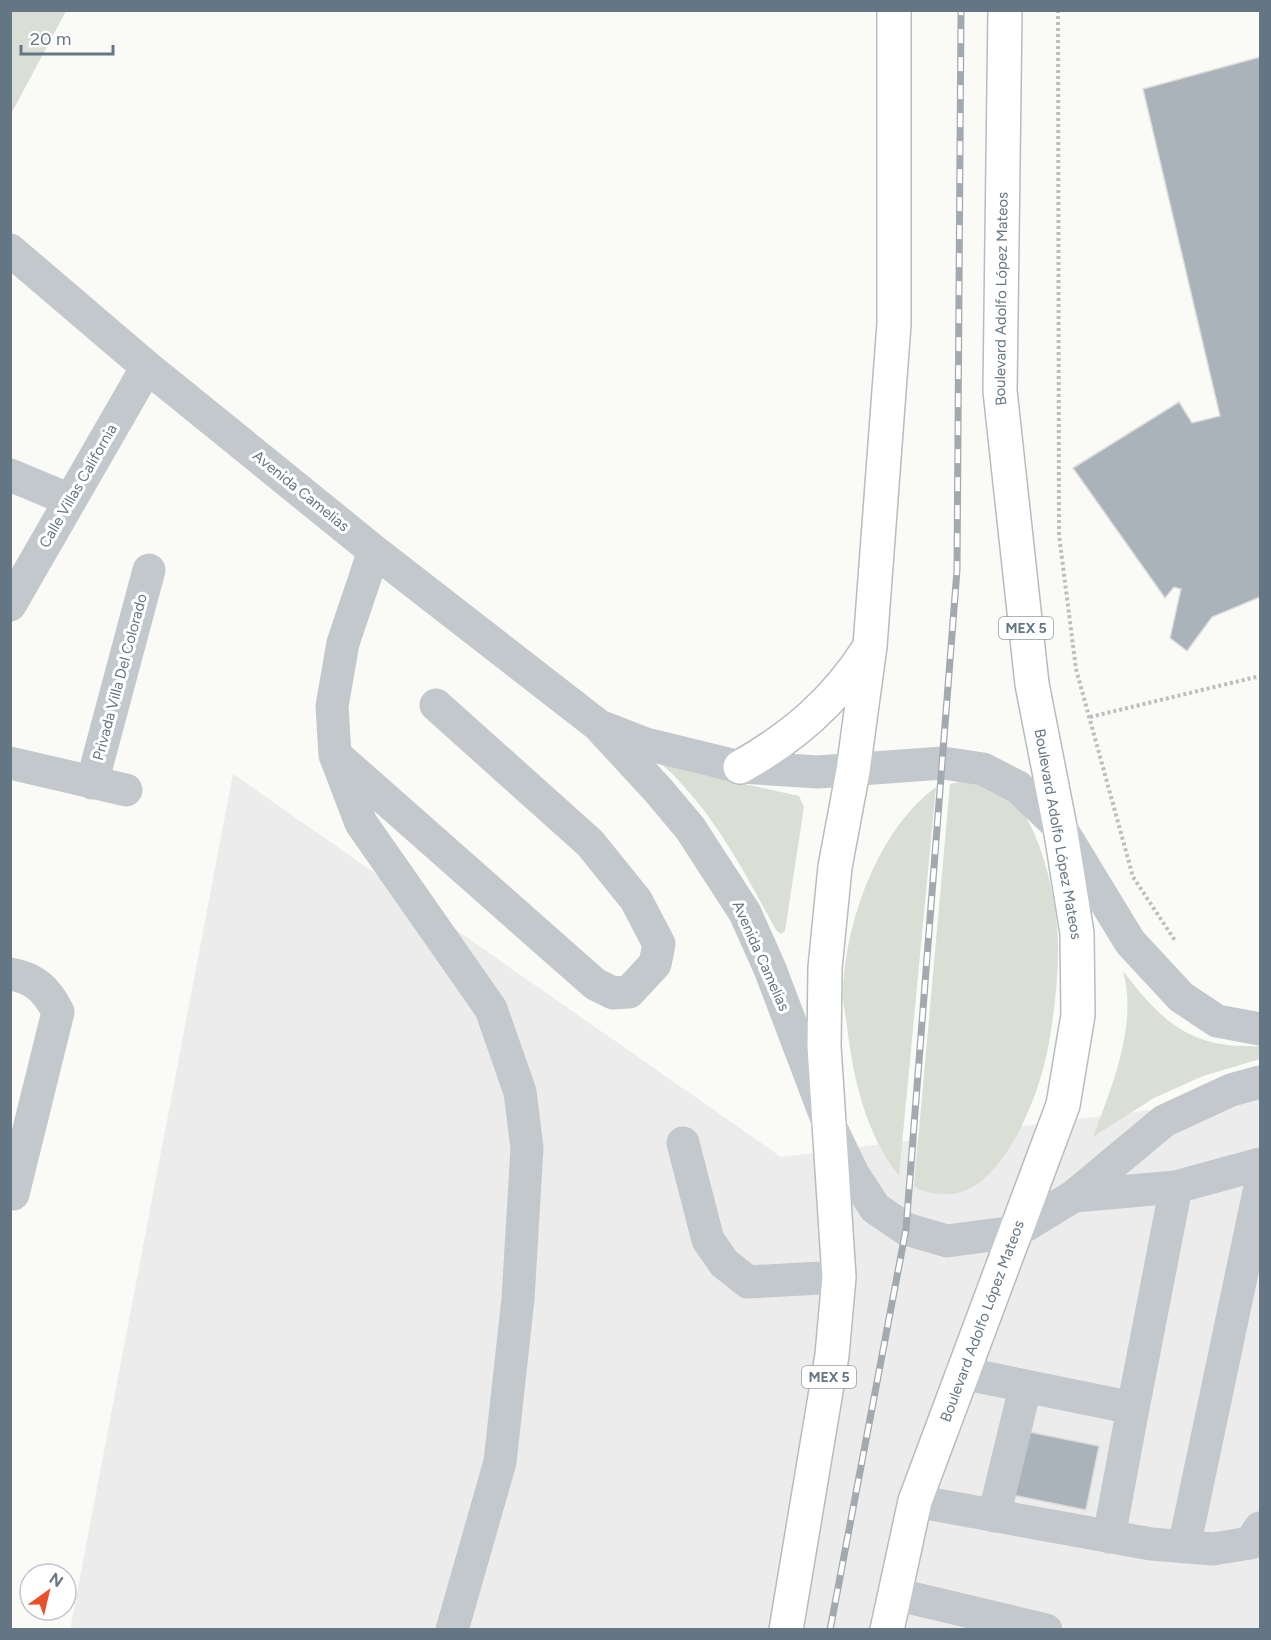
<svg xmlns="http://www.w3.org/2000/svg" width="1271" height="1640" font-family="Figtree,sans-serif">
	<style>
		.built { fill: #ebeceb }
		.green { fill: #dadfd6 }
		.building { fill: #aab3b9; stroke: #dcdcda; stroke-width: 1.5 }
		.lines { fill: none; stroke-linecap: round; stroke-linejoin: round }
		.major-casing { stroke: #b6bcc0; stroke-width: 36 }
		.path { stroke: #bbbfc2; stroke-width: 4; stroke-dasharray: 3 3; stroke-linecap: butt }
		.minor { stroke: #c3c8cc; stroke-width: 33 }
		.major { stroke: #fff; stroke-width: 33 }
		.rail-casing { stroke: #a2aab0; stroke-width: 7 }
		.rail { stroke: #fff; stroke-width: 4.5; stroke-dasharray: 14; stroke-linecap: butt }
		.labels { text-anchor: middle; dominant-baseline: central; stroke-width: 6; stroke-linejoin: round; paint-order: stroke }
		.shield { fill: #fff; stroke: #929fa8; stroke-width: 1.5 }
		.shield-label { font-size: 14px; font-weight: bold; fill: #647683 }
		.street-label { font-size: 15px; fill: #647683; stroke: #fff }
	</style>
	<rect width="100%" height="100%" fill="#fafaf7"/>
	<path class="built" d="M233,774L781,1157L1260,1096V1629L70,1630Z"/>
	<path class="green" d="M11,10L66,11L11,114L10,11Z
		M636,745L681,768L699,774L799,796L804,807L785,931L781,934L776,930C747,877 720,824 678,780C666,766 650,756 636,745Z
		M970,780C979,783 992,785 1001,790C1040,812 1059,906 1058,948C1058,981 1054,1016 1048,1048C1040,1093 1001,1199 944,1194C934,1193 923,1193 914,1186L950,784Z
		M936,787L899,1176C865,1132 854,1081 847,1027C846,1015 842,1002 843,990C846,920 878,830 936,787Z
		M1123,971C1163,1023 1191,1049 1260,1046V1059L1203,1076L1154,1098L1093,1137C1112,1086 1138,1025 1123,971Z"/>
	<path class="building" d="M1260,57V597L1212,617L1187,651L1170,638L1181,589L1174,587L1165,598L1073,468L1179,402L1192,423L1220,416L1143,89Z
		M1025,1431L1099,1446L1086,1510L1012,1495Z"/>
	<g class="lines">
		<defs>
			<g id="major">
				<path d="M740,767C793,737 834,702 867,651"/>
				<path d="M786,1630L832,1355L839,1277L824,1046L825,968L835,867L853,771L870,646L894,324V10"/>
				<path id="s1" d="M887,1630L915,1501L1063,1105L1078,1015L1077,933L1060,827L1032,684L1000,391L1005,10"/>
			</g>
		</defs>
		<use href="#major" class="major-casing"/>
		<path class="path" d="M1058,10L1059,535L1076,669L1133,877L1176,942
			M1090,717L1260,676"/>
		<path class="minor" d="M10,250L147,367L374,551L598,725L658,790L690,828L745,913L770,969L828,1122L853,1174L875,1208L906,1229L947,1241L1015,1232L1074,1196L1164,1121L1231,1090L1260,1082
			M10,475L70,500
			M374,551L343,643L332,706L335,755L361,823L491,1009L520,1092L527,1148L518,1299L500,1462L452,1630
			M10,605L147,367
			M605,728L646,744L740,767L818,772L943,763L983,769L1018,787L1060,827L1130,942L1181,997L1217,1021L1260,1029
			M339,758L595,984L613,993L629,992L655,964L659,944L636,900L590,843L436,705
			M10,763L126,790
			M92,783L149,570
			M10,974C35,978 47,990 58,1012L13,1194
			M683,1143L708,1240L724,1263L748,1282L839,1277
			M1074,1196L1176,1187L1260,1164
			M962,1373L1133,1408L1109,1537
			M1133,1408L1176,1187
			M915,1501L1151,1544L1213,1549L1250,1543L1260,1528
			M994,1516L1025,1388
			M1184,1547L1260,1187
			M895,1594L1046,1630"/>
		<use href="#major" class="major"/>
		<defs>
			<path id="rail" d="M830,1630L906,1229L957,570L961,10"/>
		</defs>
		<use href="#rail" class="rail-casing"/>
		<use href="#rail" class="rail"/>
	</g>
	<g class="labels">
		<g class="shield">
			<rect x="999" y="617" width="54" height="22" rx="4.5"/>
			<rect x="802" y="1366" width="54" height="22" rx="4.5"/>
		</g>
		<g class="shield-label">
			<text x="1026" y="628">MEX 5</text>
			<text x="829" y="1377">MEX 5</text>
		</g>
		<g class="street-label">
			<text stroke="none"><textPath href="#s1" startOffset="1368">Boulevard Adolfo López Mateos</textPath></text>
			<text transform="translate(78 486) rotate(-60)">Calle Villas California</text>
			<text transform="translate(301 491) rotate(39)">Avenida Camelias</text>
			<text transform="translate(120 677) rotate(-75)">Privada Villa Del Colorado</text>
			<text transform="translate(1058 834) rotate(80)">Boulevard Adolfo López Mateos</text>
			<text transform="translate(761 956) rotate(66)">Avenida Camelias</text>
			<text stroke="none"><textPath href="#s1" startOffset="324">Boulevard Adolfo López Mateos</textPath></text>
		</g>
	</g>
	<rect width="1271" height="1640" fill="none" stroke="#647683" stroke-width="24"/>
	<g transform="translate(48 1592) rotate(34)"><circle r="28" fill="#ffffff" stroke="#c1c8cd" stroke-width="1.5"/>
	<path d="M0-4.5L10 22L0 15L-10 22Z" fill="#e8502a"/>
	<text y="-9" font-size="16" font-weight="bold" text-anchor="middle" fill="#647683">N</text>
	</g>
	<path d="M21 45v9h92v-9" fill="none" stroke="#647683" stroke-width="3"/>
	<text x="30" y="45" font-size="18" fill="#647683" stroke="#ffffff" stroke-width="4.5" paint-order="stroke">20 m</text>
</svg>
